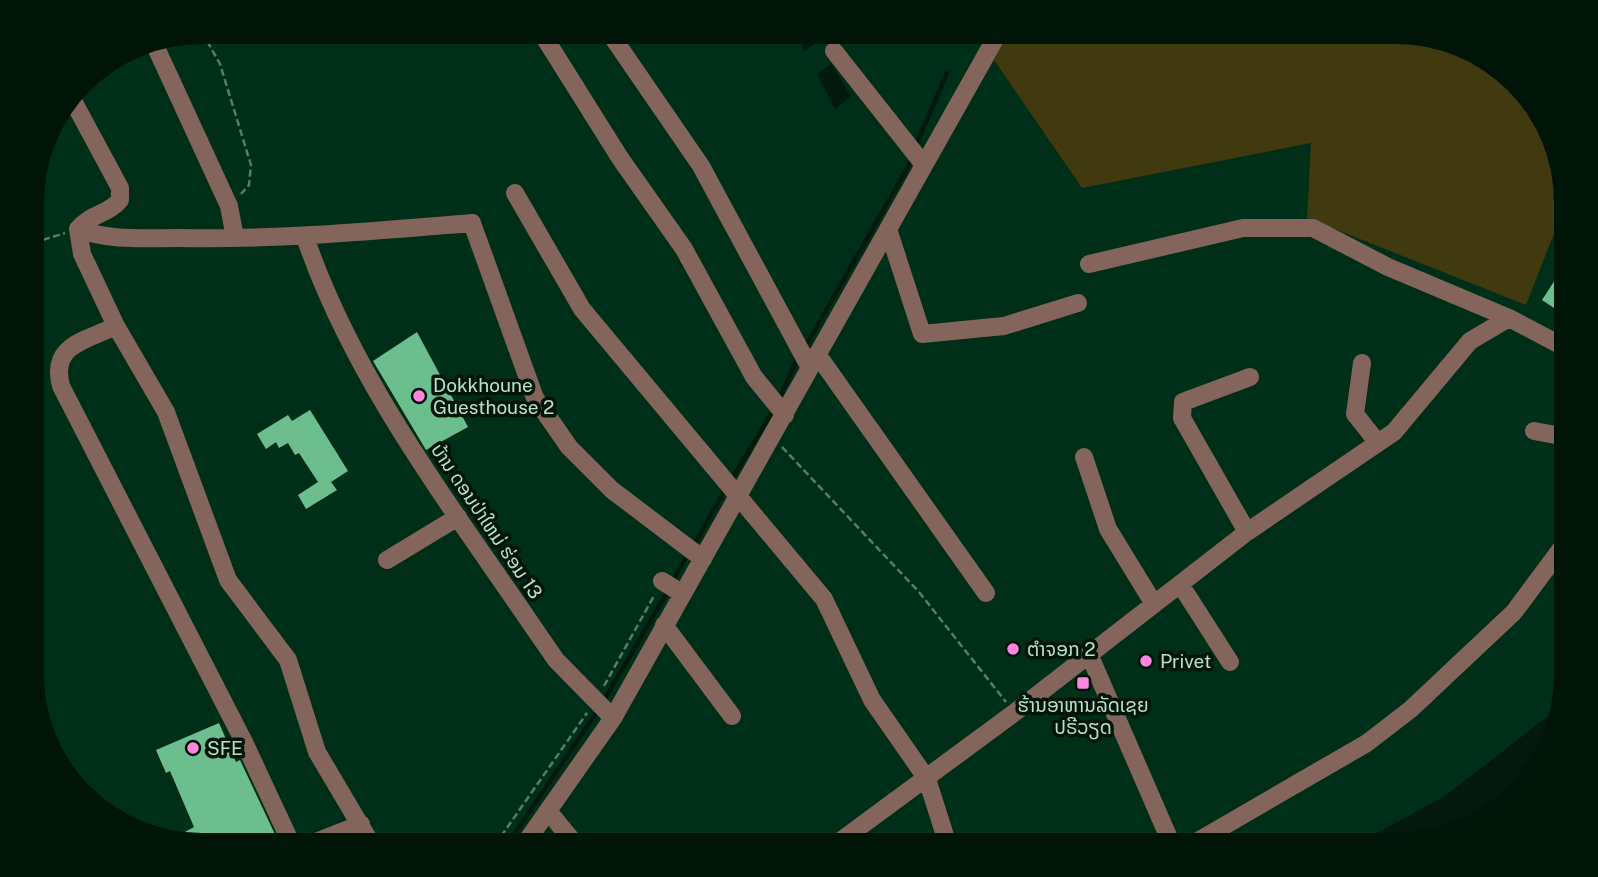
<svg xmlns="http://www.w3.org/2000/svg" width="1598" height="877" font-family="'Public Sans','Noto Sans Lao',sans-serif">
	<style>
		.green { fill: #41390f }
		.water { fill: #03190d }
		.lines { fill: none; stroke-linecap: round; stroke-linejoin: round }
		.stream { stroke: #03190d; stroke-width: 4.5 }
		.building { fill: #6dbe8f }
		.path { stroke: #537f67; stroke-width: 2.5; stroke-dasharray: 7 3.5; stroke-linecap: butt }
		.minor { stroke: #84655b; stroke-width: 18 }
		.poi-dot { fill: #fe86e1; stroke: #001407; stroke-width: 2.5 }
		.labels { text-anchor: middle; dominant-baseline: central; stroke-width: 7; stroke-linejoin: round; paint-order: stroke }
		.poi-label { font-size: 19px; fill: #bae1c8; stroke: #001407; text-anchor: start }
		.street-label { font-size: 19px; fill: #bae1c8; stroke: #001407 }
	</style>
	<rect width="100%" height="100%" fill="#002f19"/>
	<path class="green" d="M1009,32H1380L1405,34L1481,54L1538,107L1566,190V210L1564,208L1526,305L1307,218L1311,143L1082,188L994,60Z"/>
	<path class="water" d="M797,32H831L832,33L804,51Z
		M831,64L851,96L835,109L817,74Z
		M1560,707L1544,760L1482,822L1407,845H1355L1445,796Z"/>
	<g class="lines">
		<path class="stream" d="M917,143L947,73
			M808,342L910,163
			M778,401L797,359
			M733,477L774,409
			M694,545L726,488
			M673,581L689,552
			M603,702L669,589
			M507,845L598,710"/>
	</g>
	<path class="building" d="M1566,263V316L1542,300Z
		M417,332L468,427L426,450L373,361Z
		M310,410L348,471L331,482L337,490L306,509L298,495L318,482L299,453L295,455L288,443L279,448L276,442L266,449L257,434L288,415L292,421Z
		M219,723L236,762L240,760L280,845H201L174,838L194,827L170,771L166,773L156,750Z"/>
	<g class="lines">
		<path class="path" d="M202,32L220,64L251,165L249,185L241,194
			M33,243L65,233
			M782,447L919,592L1006,702
			M604,686L655,594
			M495,845L587,713"/>
		<path class="minor" d="M541,32L620,158L684,249L754,377L785,415
			M609,32L701,166L810,368
			M153,41L229,206L235,238
			M834,51L924,165
			M71,97L120,188V200C109,214 90,214 78,229L82,254L116,326L166,412L228,580L288,660L317,752L372,845
			M515,193L582,309L824,599L872,700L927,779L948,845
			M78,229C110,241 144,238 178,238C277,240 374,231 472,223L535,398L569,447L612,490L703,559
			M888,229L922,334L1004,326L1078,303
			M305,237C355,383 452,507 538,634L556,660L613,718
			M1089,264L1243,228H1313L1388,267L1509,318
			M116,326C85,341 50,345 61,386L243,740L292,845
			M817,354L986,593
			M1362,363L1355,414L1378,443
			M1534,431L1566,437
			M1084,457L1108,529L1154,604
			M1247,532L1182,418L1183,402L1250,377
			M387,560L458,517
			M662,581L683,594
			M1180,584L1230,662
			M664,625L732,716
			M1089,654L1172,845
			M548,811L576,845
			M308,845L361,824
			M524,845L613,718L999,32
			M835,845L1014,713L1247,532L1394,432L1470,341L1509,318L1566,348
			M1191,845L1367,743L1411,709L1514,612L1566,542"/>
	</g>
	<g class="poi-dot">
		<circle cx="419" cy="396" r="7"/>
		<circle cx="1013" cy="649" r="7"/>
		<circle cx="1146" cy="661" r="7"/>
		<rect x="1076" y="676" width="14" height="14" rx="3.5"/>
		<circle cx="193" cy="748" r="7"/>
	</g>
	<g class="labels">
		<g class="poi-label">
			<text x="433" y="385">Dokkhoune<tspan x="433" dy="22">Guesthouse 2</tspan></text>
			<text x="1027" y="649">ຕຳຈອກ 2</text>
			<text x="1160" y="661">Privet</text>
			<text x="1083" y="705" text-anchor="middle">ຮ້ານອາຫານລັດເຊຍ<tspan x="1083" dy="22">ປຣີວຽດ</tspan></text>
			<text x="207" y="748">SFE</text>
		</g>
		<g class="street-label">
			<text transform="translate(487 521) rotate(56)">ບ້ານ ດອນປ່າໃຫມ່ ຮ່ອມ 13</text>
		</g>
	</g>
	<path d="M0 0H1598V877H0ZM202 44H1396A158 158 0 0 1 1554 202V675A158 158 0 0 1 1396 833H202A158 158 0 0 1 44 675V202A158 158 0 0 1 202 44Z" fill="#001407" fill-rule="evenodd"/>
</svg>
